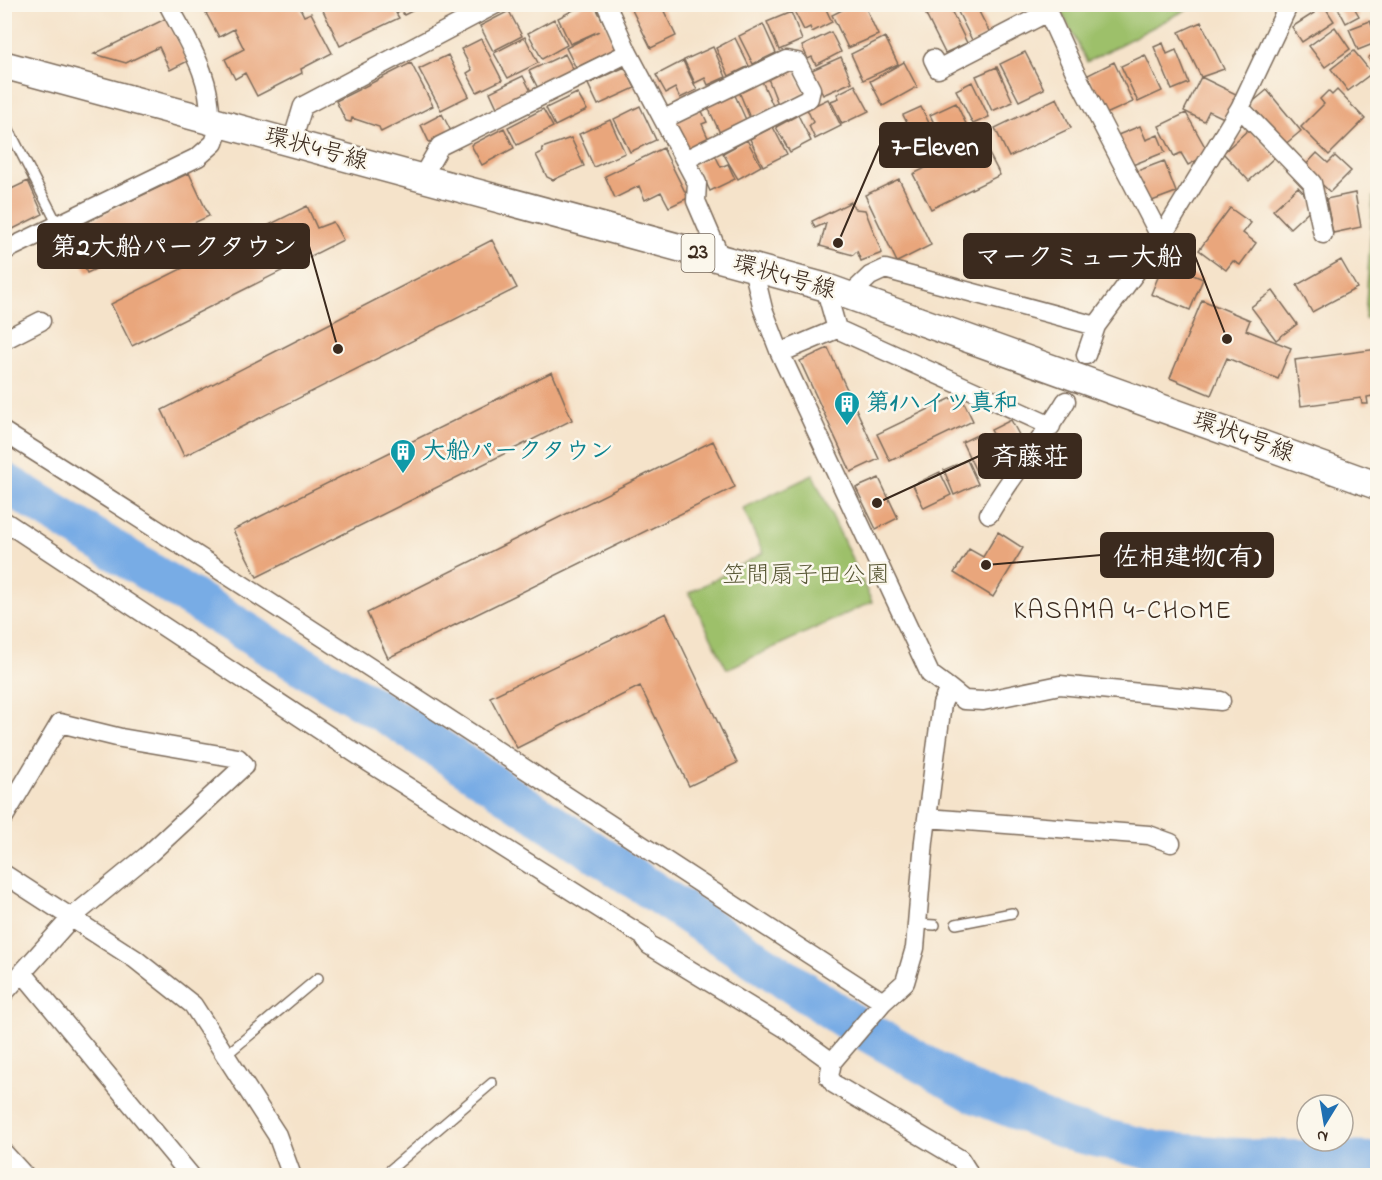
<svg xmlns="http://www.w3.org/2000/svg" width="1382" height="1180" font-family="'Indie Flower','Klee One',sans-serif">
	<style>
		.green { fill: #9dc06b; stroke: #6c7544; stroke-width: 1.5 }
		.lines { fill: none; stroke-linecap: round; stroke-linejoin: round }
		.river { stroke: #78ace5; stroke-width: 40 }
		.building { fill: #e9a67b }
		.lane-casing { stroke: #7c6b5a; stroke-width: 12 }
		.street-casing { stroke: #7c6b5a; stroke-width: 21 }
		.primary-casing { stroke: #7c6b5a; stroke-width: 30 }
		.lane { stroke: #fff; stroke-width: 9 }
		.street { stroke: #fff; stroke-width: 18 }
		.primary { stroke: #fff; stroke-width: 27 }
		.labels { text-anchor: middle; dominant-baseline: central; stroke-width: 5; stroke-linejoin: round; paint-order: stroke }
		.shield { fill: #fbf7ec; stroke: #75685c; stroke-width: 1.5 }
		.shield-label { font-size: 22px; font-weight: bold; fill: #3b2a1e }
		.street-label { font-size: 24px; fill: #3b2a1e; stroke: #fbf7ec }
		.culture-label { font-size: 24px; font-weight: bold; fill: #0d838f; stroke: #fbf7ec; text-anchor: start }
		.park-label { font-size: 24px; fill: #585735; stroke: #fbf7ec }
		.neighbourhood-label { font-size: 26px; letter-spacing: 1.5px; fill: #3b2a1e; stroke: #fbf7ec }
		.leader { fill: none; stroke: #3b2a1e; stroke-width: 2 }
		.callout-dot { fill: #3b2a1e; stroke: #fbf7ec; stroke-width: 2 }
		.callout { fill: #3b2a1e; stroke: #3b2a1e; stroke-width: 2 }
		.callout-label { font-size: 26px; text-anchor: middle; font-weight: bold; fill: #fff }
	</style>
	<rect width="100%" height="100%" fill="#fbf7ec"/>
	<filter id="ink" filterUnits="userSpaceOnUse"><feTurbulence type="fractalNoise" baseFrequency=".0167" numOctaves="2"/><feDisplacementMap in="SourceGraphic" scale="12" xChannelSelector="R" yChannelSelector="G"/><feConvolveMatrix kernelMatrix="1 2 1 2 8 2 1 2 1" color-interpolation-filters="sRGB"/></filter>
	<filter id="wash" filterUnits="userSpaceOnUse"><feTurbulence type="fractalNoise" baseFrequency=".008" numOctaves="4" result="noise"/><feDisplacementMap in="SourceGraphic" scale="24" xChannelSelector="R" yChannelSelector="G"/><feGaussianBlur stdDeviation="1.35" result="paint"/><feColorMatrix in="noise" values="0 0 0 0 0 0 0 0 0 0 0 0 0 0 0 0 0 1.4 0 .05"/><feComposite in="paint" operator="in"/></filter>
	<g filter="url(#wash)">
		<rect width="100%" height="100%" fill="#f5e3ca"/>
		<path class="green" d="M1058,5H1195L1087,62Z
			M1377,193V319L1365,318L1373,198Z
			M813,475L872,602L727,669L689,593L763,553L743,508Z"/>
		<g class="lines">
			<path class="river" d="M4,482L269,646L399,722L850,1022L974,1093L1070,1131L1161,1152L1251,1159L1378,1162"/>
		</g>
		<g id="blocks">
			<path class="building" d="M223,4H298L304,16L311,13L332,53L301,69L302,73L257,96L245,73L235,79L225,59L244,49L234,29L219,37L206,13Z
				M320,4H426L404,15L401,10L396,13L399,18L340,46Z
				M585,4H594L617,48L576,68L566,48L599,31L570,44L558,18Z
				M629,4H673L663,9L676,36L651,48Z
				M854,4H864L878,35L848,48L832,15Z
				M948,4L967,43L945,53L926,15Z
				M958,4H975L990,33L973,42L955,6Z
				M1308,4H1323L1334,21L1302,42L1292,27L1314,13Z
				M1336,4H1361L1355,9L1359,16L1346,23Z
				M803,5H824L832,22L812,32L810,27L804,30L793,9Z
				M509,11L522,36L493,51L480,26Z
				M791,12L802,40L779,50L767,22Z
				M167,18L188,61L170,70L159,47L126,63L94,54Z
				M554,19L567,45L542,59L528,33Z
				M1370,21L1378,42L1358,50L1349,29Z
				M1201,22L1224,69L1201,77L1179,32Z
				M763,24L776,53L753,64L739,36Z
				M1335,27L1350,49L1325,67L1309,46Z
				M831,32L841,52L816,65L812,57L808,59L802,46Z
				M525,37L538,63L508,78L494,53Z
				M885,37L898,64L863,80L851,54Z
				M735,38L749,66L729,76L716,48Z
				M481,39L502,80L477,92L467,73L472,70L461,49Z
				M1163,43L1167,54L1176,50L1189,83L1172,90L1154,47Z
				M713,47L726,77L708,85L705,78L695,83L684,60Z
				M1378,50V69L1368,58Z
				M1354,51L1372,73L1348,91L1331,69Z
				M1025,52L1044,89L1019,101L1000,64Z
				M565,54L575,73L539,90L529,71Z
				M448,55L469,96L441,110L419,69Z
				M1145,55L1162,91L1138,102L1121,66Z
				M841,57L852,82L823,95L812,70Z
				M683,61L697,90L680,98L675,88L666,93L656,75Z
				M904,62L917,87L883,106L870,81Z
				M1114,62L1133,102L1106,114L1088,75Z
				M411,63L433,106L381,132L379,127L352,118L351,122L346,121L336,101Z
				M793,66L804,93L778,104L767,76Z
				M625,67L635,88L598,105L588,84Z
				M997,67L1013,102L992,111L976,76Z
				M523,76L534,97L500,114L490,92Z
				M1201,77L1238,95L1226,119L1209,111L1204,121L1184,111Z
				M761,79L774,108L750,118L738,89Z
				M972,82L989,117L973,124L956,90Z
				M855,85L869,111L842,124L831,101L839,98L837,94Z
				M1267,90L1301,131L1283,146L1249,105Z
				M1337,90L1365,119L1329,155L1301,127L1324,104L1320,99L1328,91L1332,95Z
				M577,93L587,110L555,126L546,108Z
				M734,93L747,122L720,133L707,105Z
				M1057,98L1071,128L1009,157L995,128Z
				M828,99L841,126L815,139L809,126L813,122L807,109Z
				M956,103L967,126L941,138L930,115Z
				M640,106L656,140L630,152L614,119Z
				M921,107L938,141L921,150L903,115Z
				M543,109L553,127L517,145L508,127Z
				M701,109L707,122L702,124L709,140L687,151L673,121Z
				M1186,113L1209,154L1188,165L1181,153L1174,156L1159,126Z
				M442,114L453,135L429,142L421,125Z
				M798,115L811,141L790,152L776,127Z
				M610,120L625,153L594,167L579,134Z
				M1140,126L1146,140L1158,135L1165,152L1130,166L1118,135Z
				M773,127L787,154L763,166L750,139Z
				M504,128L514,148L482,165L471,145Z
				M1249,129L1275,157L1249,181L1223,153Z
				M571,138L584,166L553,180L547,177L536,155L543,152L542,148Z
				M747,140L761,166L738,179L723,153Z
				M982,140L1000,175L931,209L913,174Z
				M663,148L688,198L669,207L661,192L645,200L639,186L615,198L605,176Z
				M1317,153L1328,163L1335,156L1351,171L1330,192L1304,167Z
				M715,155L721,167L728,164L735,179L710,191L697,163Z
				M1164,161L1176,192L1144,204L1132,173Z
				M189,173L209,216L87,273L67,231Z
				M899,179L931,245L897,262L865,195Z
				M28,181L43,214L5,233V192Z
				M1298,187L1315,205L1290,228L1273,210Z
				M1355,193L1361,227L1333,233L1326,199Z
				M851,202L855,209L865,210L882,253L861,261L857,251L853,255L820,246L826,223L815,228L812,221Z
				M307,206L317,228L333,222L343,240L132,346L111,304Z
				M1230,208L1251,223L1243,233L1256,243L1240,265L1233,261L1226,270L1199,250Z
				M492,240L517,288L184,456L162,410Z
				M1341,260L1357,288L1312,312L1297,285Z
				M1164,263L1203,279L1190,310L1151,294Z
				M1273,291L1297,324L1276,340L1251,307Z
				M1202,300L1250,320L1246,330L1291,348L1278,379L1227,358L1211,395L1170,378Z
				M828,348L879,459L851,472L800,361Z
				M1378,349V395L1367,397L1368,404H1362L1361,398L1301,406L1295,360Z
				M552,372L572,420L257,577L233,530Z
				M960,394L973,421L890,461L877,434Z
				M1011,420L1025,446L1004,456L991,430Z
				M979,434L981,438L986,435L999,462L977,473L962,442Z
				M713,441L735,487L388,658L367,613Z
				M967,460L978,484L954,495L944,470Z
				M940,472L951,495L924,508L913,485Z
				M879,478L898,518L876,529L856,488Z
				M998,532L1023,548L993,597L954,573L969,549L983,557Z
				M666,613L737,763L689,786L640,686L517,748L490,697Z"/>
		</g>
	</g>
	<g filter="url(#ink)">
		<use href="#blocks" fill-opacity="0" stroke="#7c6b5a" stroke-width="1.5"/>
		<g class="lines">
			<defs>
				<path id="lane" d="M4,120L58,225
					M918,924L935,925
					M956,924L1012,913
					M226,1055L318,978
					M383,1176L492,1083"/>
				<path id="street" d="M168,4C189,45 212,75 210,123
					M606,4L628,53L697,183L696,201L721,259
					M1044,4L1075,72L1161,238
					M933,59L938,69L1048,12
					M1240,108L1312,183L1323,234
					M664,119L786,60L797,62L811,89L809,98L685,160
					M292,142L303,106L496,4
					M421,179L440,146L628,53
					M4,251L198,157L214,143L220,125
					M753,268L763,309L780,353L930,674L949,688L942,704L924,841L915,948L905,982L883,1002L832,1062L829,1077L834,1084L960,1159L967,1170L965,1176
					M825,287L837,329L1051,426
					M848,297L870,276L885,269L1096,326
					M4,340L41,321
					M780,353L837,329
					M1086,355L1096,326L1161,238L1240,108L1289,4
					M4,432C300,619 590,813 883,1002
					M989,514C1012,474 1042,441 1066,401
					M4,521L370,763L643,936L649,945L785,1028L832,1062
					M949,688L964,700L983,701L1060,685L1221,701
					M4,817L60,723L121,738L238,758L245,765L149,854L71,918L4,993
					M927,818L1149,835L1171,843
					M4,874L135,959L193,1005L277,1135L292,1176
					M23,973L191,1176
					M4,1153L25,1176"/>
				<path id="primary" d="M4,65L825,287L1378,486"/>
			</defs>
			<use href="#lane" class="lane-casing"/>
			<use href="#street" class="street-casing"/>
			<use href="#primary" class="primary-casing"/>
			<use href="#lane" class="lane"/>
			<use href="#street" class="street"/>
			<use href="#primary" class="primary"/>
		</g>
	</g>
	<defs>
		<symbol id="building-pin" viewBox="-11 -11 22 30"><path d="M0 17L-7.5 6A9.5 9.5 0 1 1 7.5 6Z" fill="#0f9aa8" stroke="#fbf7ec"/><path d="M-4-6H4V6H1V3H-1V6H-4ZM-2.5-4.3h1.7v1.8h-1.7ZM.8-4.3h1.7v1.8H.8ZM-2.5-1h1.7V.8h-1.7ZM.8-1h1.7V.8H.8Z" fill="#fff"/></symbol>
	</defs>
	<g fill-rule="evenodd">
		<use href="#building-pin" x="832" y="389" width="30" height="40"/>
		<use href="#building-pin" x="388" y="437" width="30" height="40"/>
	</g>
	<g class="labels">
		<rect class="shield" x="681.5" y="234" width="33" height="38" rx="4.5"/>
		<g class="shield-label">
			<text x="698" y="253">23</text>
		</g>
		<g class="street-label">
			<text transform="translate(316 150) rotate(15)">環状4号線</text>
			<text transform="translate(784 278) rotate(16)">環状4号線</text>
			<text transform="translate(1243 438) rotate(20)">環状4号線</text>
		</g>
		<g class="culture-label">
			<text x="866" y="404">第1ハイツ真和</text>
			<text x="422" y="452">大船パークタウン</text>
		</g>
		<g class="park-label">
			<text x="806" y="576">笠間扇子田公園</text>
		</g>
		<g class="neighbourhood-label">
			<text x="1123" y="612">KASAMA 4-CHOME</text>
		</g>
	</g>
	<path class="leader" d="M838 243L880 145M338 349L309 246M1227 339L1195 256M877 503L979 456M986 565L1101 555"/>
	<g class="callout-dot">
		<circle cx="838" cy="243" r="6"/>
		<circle cx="338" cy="349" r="6"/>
		<circle cx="1227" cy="339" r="6"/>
		<circle cx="877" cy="503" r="6"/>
		<circle cx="986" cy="565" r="6"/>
	</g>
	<g class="callout">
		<rect x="880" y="123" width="111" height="44" rx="6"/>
		<rect x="38" y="224" width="271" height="44" rx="6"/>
		<rect x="964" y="234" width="231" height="44" rx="6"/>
		<rect x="979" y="434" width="102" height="44" rx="6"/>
		<rect x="1101" y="533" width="172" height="44" rx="6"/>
	</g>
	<g class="callout-label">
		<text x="935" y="155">7-Eleven</text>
		<text x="174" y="255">第2大船パークタウン</text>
		<text x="1079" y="265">マークミュー大船</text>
		<text x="1030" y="465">斉藤荘</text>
		<text x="1187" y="565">佐相建物(有)</text>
	</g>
	<rect width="1382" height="1180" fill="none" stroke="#fbf7ec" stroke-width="24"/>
	<g transform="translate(1325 1123) rotate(191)"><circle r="28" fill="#fbf7ec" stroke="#aea59a" stroke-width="1.5"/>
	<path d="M0-4.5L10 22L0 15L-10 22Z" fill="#1f6fb2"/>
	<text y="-9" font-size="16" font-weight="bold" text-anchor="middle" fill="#3b2a1e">N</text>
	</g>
</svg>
